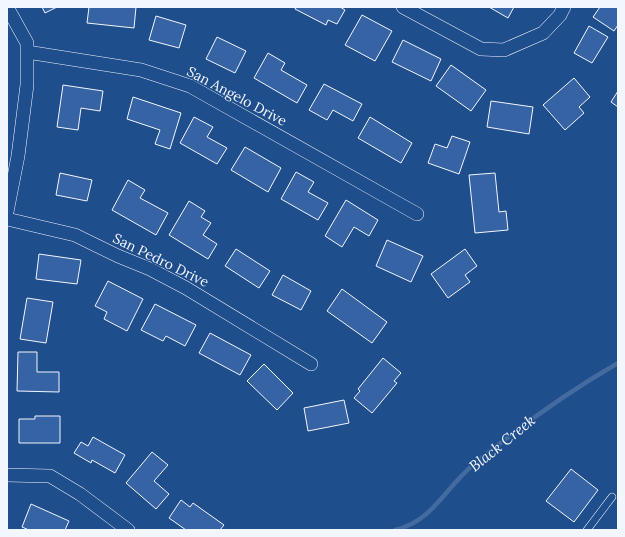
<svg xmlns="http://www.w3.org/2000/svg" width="625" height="537" font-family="Lora,serif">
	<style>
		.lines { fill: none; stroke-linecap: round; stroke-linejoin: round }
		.stream { stroke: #446ba0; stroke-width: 4.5 }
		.building { fill: #3563a3; stroke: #f2f6ff }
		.lane-casing { stroke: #f2f6ff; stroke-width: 8 }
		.street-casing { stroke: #f2f6ff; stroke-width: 14 }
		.lane { stroke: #1f4e8c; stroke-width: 7 }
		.street { stroke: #1f4e8c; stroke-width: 13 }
		.labels { text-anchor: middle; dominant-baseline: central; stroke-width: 3; stroke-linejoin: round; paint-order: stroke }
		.street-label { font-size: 14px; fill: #f2f6ff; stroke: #1f4e8c }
		.water-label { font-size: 15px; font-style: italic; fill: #f2f6ff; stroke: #1f4e8c }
	</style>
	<rect width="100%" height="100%" fill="#1f4e8c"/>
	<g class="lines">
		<path class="stream" d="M395,530C433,521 445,488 473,465C519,427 566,393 618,363"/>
	</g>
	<path class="building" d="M42,7H57L45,13Z
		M89,7H136L134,28L87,23Z
		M296,7H340L345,10L337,24L328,20L326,25L295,9Z
		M489,7H514L508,18Z
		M600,7H618V25L614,31L593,17Z
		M362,15L392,31L375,61L345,45Z
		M156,16L186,25L179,48L149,40Z
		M589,26L608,37L592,63L574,53Z
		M217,37L246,51L235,73L206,59Z
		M403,40L441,59L431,81L392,62Z
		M268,53L285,63L281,70L307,85L297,103L254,78Z
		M451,65L486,90L471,111L436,86Z
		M574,78L590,97L579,107L584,113L565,130L543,105Z
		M324,84L362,104L353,121L333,110L327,120L309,110Z
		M63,85L103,91L100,111L81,108L78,130L57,127Z
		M618,91V107L611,102Z
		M133,97L181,113L170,149L155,144L160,130L127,119Z
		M491,101L533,107L529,134L487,127Z
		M194,117L213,127L207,137L227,148L217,164L180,143Z
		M370,117L412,143L401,163L358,138Z
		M452,136L470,142L459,174L428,163L435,144L447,148Z
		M245,147L281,168L268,192L231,170Z
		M296,172L314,182L308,192L328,203L318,220L281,199Z
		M60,173L92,180L87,201L56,195Z
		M495,173L499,212L506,211L508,230L475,233L469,175Z
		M128,180L145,190L140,198L168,213L156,235L112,210Z
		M346,200L378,220L369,236L354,227L342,247L325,236Z
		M189,201L205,211L201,217L211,223L203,235L217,244L208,259L169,235Z
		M387,240L423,256L411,282L376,266Z
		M236,249L270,271L259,288L225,266Z
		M465,249L477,266L465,275L470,282L448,298L431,274Z
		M39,254L81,260L77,284L36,279Z
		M283,275L311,291L301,310L272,295Z
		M108,281L143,299L127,331L104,319L107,312L95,306Z
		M342,289L387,322L372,343L327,311Z
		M27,298L53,302L46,343L20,339Z
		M155,304L196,325L185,346L166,336L163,341L141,330Z
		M210,333L251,355L240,375L199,353Z
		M18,352H37V372H59V392L17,391Z
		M383,358L401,373L394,381L397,383L372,413L354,398L360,391L358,389Z
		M264,364L293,393L277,410L247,381Z
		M344,400L349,423L308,431L304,408Z
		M35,416H60V443H19V419H35Z
		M93,437L125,455L115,473L92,460L91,463L74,453L81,442L88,446Z
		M152,452L168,465L154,481L169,494L156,509L126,483Z
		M571,469L598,490L574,522L546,501Z
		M181,500L190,507L193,503L224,525L220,530H186L169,518Z
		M31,504L69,521L65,530H29L22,527Z"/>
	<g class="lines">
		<defs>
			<path id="lane" d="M587,530L612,497"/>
			<path id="street" d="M403,7L481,49L504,50L543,33L560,15L564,7
				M27,52L141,70L190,86L417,214
				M7,212L18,156L27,85V43L7,7
				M7,219L75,235L118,256L150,269L186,288L311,364
				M7,475L50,476L80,494L128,530"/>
		</defs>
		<use href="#lane" class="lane-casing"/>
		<use href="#street" class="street-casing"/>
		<use href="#lane" class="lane"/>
		<use href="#street" class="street"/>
	</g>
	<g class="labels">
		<g class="street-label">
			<text transform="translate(237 96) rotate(28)">San Angelo Drive</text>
			<text transform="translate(161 260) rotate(26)">San Pedro Drive</text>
		</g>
		<g class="water-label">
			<text transform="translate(502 443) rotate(-39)">Black Creek</text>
		</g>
	</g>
	<rect width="625" height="537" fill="none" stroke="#f2f6ff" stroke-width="16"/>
</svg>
